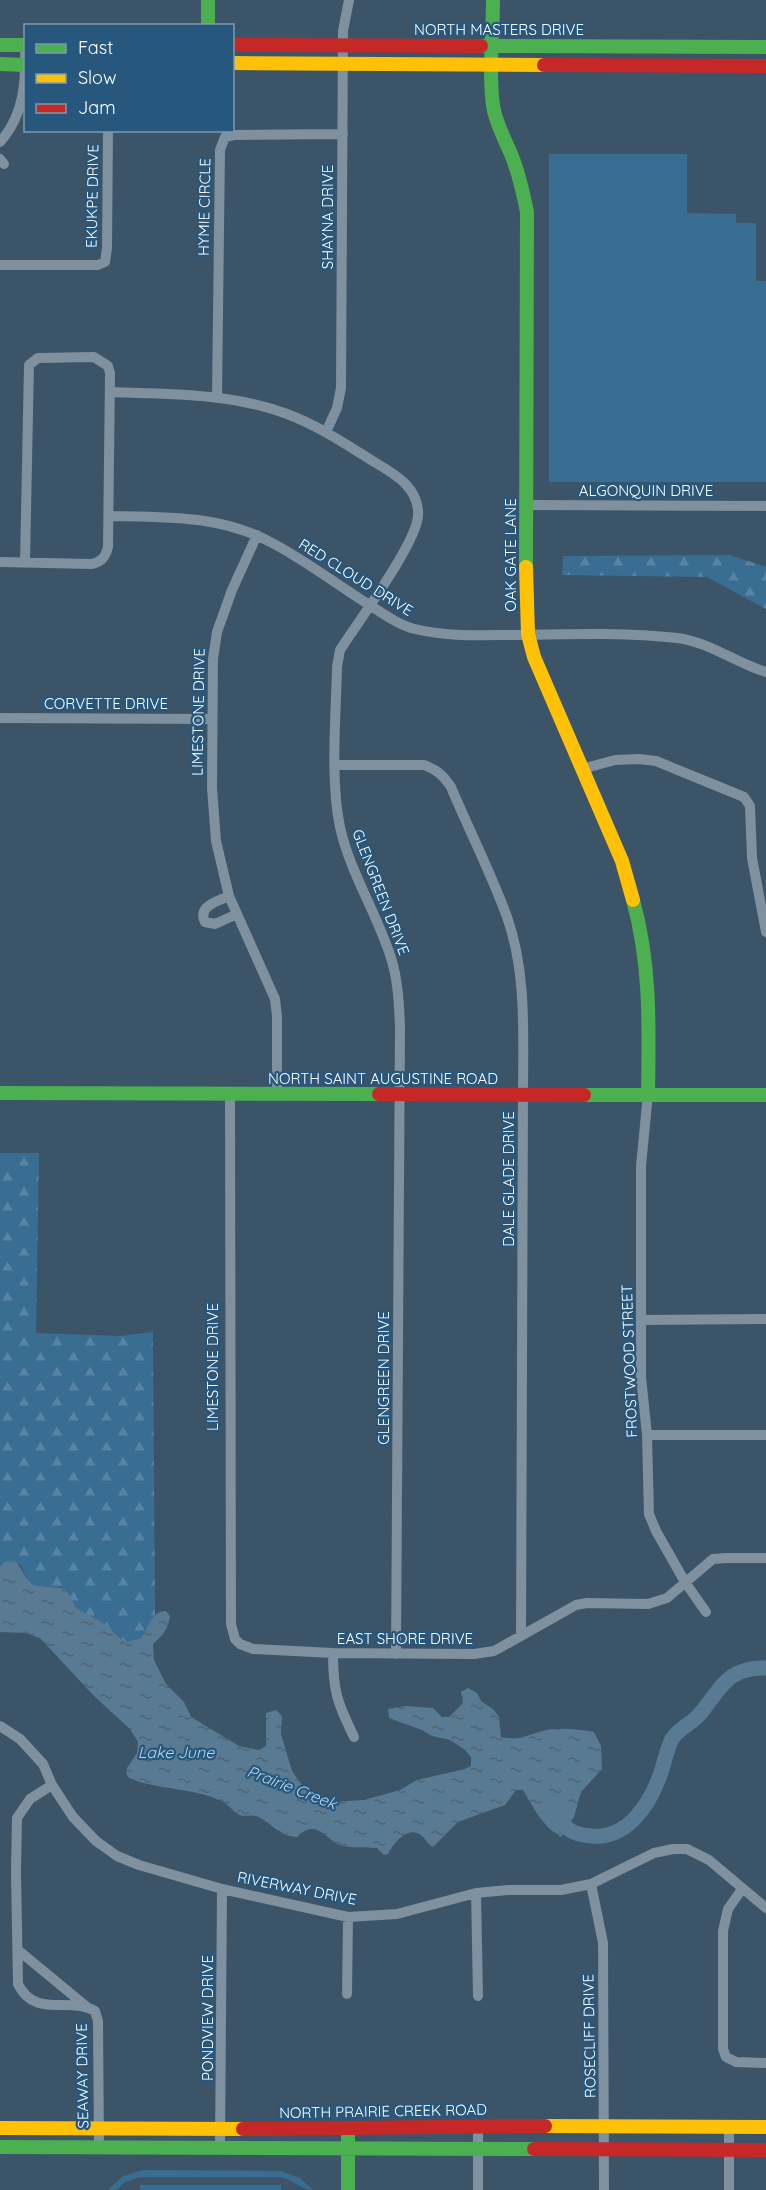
<svg xmlns="http://www.w3.org/2000/svg" width="766" height="2190" font-family="Quicksand,sans-serif">
	<style>
		.forest { fill: url(#forest-firs) }
		.park { fill: #3a6d92 }
		.water { fill: url(#water-ripples) }
		.lines { fill: none; stroke-linecap: round; stroke-linejoin: round }
		.river { stroke: #587a93; stroke-width: 15 }
		.street { stroke: #7f909f; stroke-width: 10 }
		.fast { stroke: #4caf50; stroke-width: 14 }
		.slow { stroke: #ffc107; stroke-width: 14 }
		.jam { stroke: #c62828; stroke-width: 14 }
		.labels { text-anchor: middle; dominant-baseline: central; stroke-width: 4.5; stroke-linejoin: round; paint-order: stroke }
		.street-label { font-size: 15px; fill: #fff; stroke: #27577c }
		.water-label { font-size: 16px; font-style: italic; fill: #b6d6ec; stroke: #27577c }
	</style>
	<defs>
		<pattern id="forest-firs" width="22" height="20" patternUnits="userSpaceOnUse" patternTransform="scale(1.5)"><rect width="22" height="20" fill="#3a6d92"/><path d="M5 1l3.5 6h-7zM16 11l3.5 6h-7z" fill="#5883a2"/></pattern>
		<pattern id="water-ripples" width="26" height="14" patternUnits="userSpaceOnUse" patternTransform="scale(1.5)"><rect width="26" height="14" fill="#587a93"/><path d="M2 4q2-2 4 0t4 0M15 11q2-2 4 0t4 0" fill="none" stroke="#526370"/></pattern>
	</defs>
	<rect width="100%" height="100%" fill="#3b5468"/>
	<path class="forest" d="M730,555L766,567V609L707,577L562,575L563,556Z
		M0,1153H39L36,1333L119,1336L153,1332L155,1615C148,1629 143,1643 125,1643L115,1632L76,1608L66,1589L34,1585L29,1582L20,1564L0,1567Z"/>
	<path class="park" d="M549,154H687V213L736,214V223H756V281H766V482H549Z
		M144,2170L280,2171L300,2178L313,2190C301,2190 293,2179 280,2177H140L125,2182L116,2190H108L123,2176Z
		M140,2185H281V2190H140Z"/>
	<path class="water" d="M13,1560C23,1566 24,1580 34,1585L66,1589L76,1608L108,1626L125,1643L141,1638C149,1628 151,1611 166,1611L170,1616C168,1630 163,1635 153,1644L154,1660L166,1684L184,1702L191,1717L239,1746L259,1750L266,1746V1713L276,1710L282,1716L281,1734L292,1771L303,1787L311,1794L331,1802L364,1800L400,1790L417,1780L465,1769L471,1766V1757L464,1749L450,1740L432,1736L422,1730L389,1718L388,1709L405,1706L433,1708L442,1717H449L463,1703L461,1692L468,1688L477,1693L481,1701L494,1710L499,1717L501,1737C522,1741 523,1736 542,1731C557,1727 578,1729 594,1732L601,1746L602,1769L581,1792L574,1817L561,1837C543,1827 533,1807 523,1790H516L505,1805L458,1822L433,1847C427,1844 427,1840 422,1836C409,1824 393,1843 388,1854L384,1855L377,1848C366,1847 354,1848 343,1846C327,1843 318,1816 297,1837C279,1837 270,1821 256,1816C250,1814 243,1818 238,1814C231,1809 227,1803 219,1800C194,1788 157,1790 129,1778L126,1773L127,1768L137,1753L138,1742L130,1729L94,1696L40,1638L25,1633L0,1632V1567L4,1562Z"/>
	<g class="lines">
		<path class="river" d="M555,1814C566,1829 572,1835 592,1836C626,1839 648,1807 659,1778C664,1766 666,1751 672,1739C678,1729 692,1723 699,1715C721,1689 726,1667 766,1668"/>
		<path class="street" d="M0,142C25,114 26,80 25,45
			M0,159L4,164
			M0,265H98L105,262L107,248L108,130
			M111,392C170,394 231,393 287,414C317,425 344,443 371,460C393,473 420,487 418,516C416,544 358,622 340,650L337,667C336,716 330,780 340,827C350,873 377,913 391,958C398,980 399,1004 400,1026L396,1654
			M217,397L220,150L225,137L234,135L343,134
			M326,432L337,408L341,388L343,31L349,0
			M527,505L766,506
			M109,516C168,517 223,515 276,545C309,563 339,586 371,606C385,615 399,625 415,629C448,637 481,635 514,635C568,634 624,632 677,638C710,642 735,663 766,672
			M257,535L232,590L217,632L213,659L212,788L216,841L229,896L275,999L277,1016V1095
			M0,562L92,564C102,561 105,558 108,547L110,373L108,366L94,357L38,358L29,365L25,562
			M0,718L212,719
			M335,765H424C437,770 443,775 451,787C469,830 491,873 507,917C527,973 523,1036 523,1094L521,1636
			M582,769L615,760L639,759L656,761L744,797L750,806L752,858L766,932
			M229,896C218,901 197,906 205,922L215,924L237,914
			M230,1094L231,1624L235,1639L240,1644L253,1649L333,1653L474,1654L494,1651L576,1605L587,1603L648,1604L667,1598L713,1559L726,1558H766
			M648,1094L641,1166V1377L647,1435L649,1514L656,1531L685,1582L706,1612
			M641,1320L766,1319
			M647,1435H766
			M333,1653C333,1691 337,1702 354,1737
			M0,1726L20,1739L43,1764L52,1785L73,1817L96,1841L117,1856L139,1865L222,1889L348,1917L397,1914L476,1893L508,1890H561L591,1884L654,1853L673,1849H687L709,1860L766,1908
			M52,1785L30,1799L17,1818L16,1872L18,1984C35,2019 69,1996 95,2011L98,2021L99,2148
			M591,1884L603,1943L604,2190
			M742,1889L728,1909L723,1931V2049L726,2057L736,2062L766,2063
			M476,1893L478,1996
			M18,1950L87,2007
			M347,1994L348,1917
			M478,2126V2190
			M729,2126V2190
			M220,2148L222,1889"/>
		<path class="fast" d="M208,0V26
			M493,0C493,32 488,81 494,111C498,127 505,140 511,154C519,173 523,192 527,212L526,567
			M0,45H26
			M481,46L766,47
			M0,64L26,65
			M633,900C651,965 649,1027 648,1094
			M0,1093L379,1094
			M584,1095H766
			M348,2129V2190
			M0,2147L534,2149"/>
		<path class="slow" d="M232,63L544,65
			M526,567L528,634L534,657L622,861L633,900
			M545,2126L766,2127
			M0,2128L243,2129"/>
		<path class="jam" d="M232,45L481,46
			M544,65L766,66
			M379,1094L584,1095
			M243,2129L545,2126
			M534,2149L766,2150"/>
	</g>
	<g class="labels">
		<g class="street-label">
			<text x="499" y="29">NORTH MASTERS DRIVE</text>
			<text transform="translate(92 196) rotate(-89)">EKUKPE DRIVE</text>
			<text transform="translate(204 207) rotate(-89)">HYMIE CIRCLE</text>
			<text transform="translate(327 217) rotate(-90)">SHAYNA DRIVE</text>
			<text x="646" y="490">ALGONQUIN DRIVE</text>
			<text transform="translate(510 555) rotate(-90)">OAK GATE LANE</text>
			<text transform="translate(356 577) rotate(32)">RED CLOUD DRIVE</text>
			<text x="106" y="703">CORVETTE DRIVE</text>
			<text transform="translate(198 712) rotate(-89)">LIMESTONE DRIVE</text>
			<text transform="translate(381 892) rotate(69)">GLENGREEN DRIVE</text>
			<text x="383" y="1078">NORTH SAINT AUGUSTINE ROAD</text>
			<text transform="translate(508 1179) rotate(-90)">DALE GLADE DRIVE</text>
			<text transform="translate(629 1361) rotate(-92)">FROSTWOOD STREET</text>
			<text transform="translate(212 1367) rotate(-90)">LIMESTONE DRIVE</text>
			<text transform="translate(383 1378) rotate(-90)">GLENGREEN DRIVE</text>
			<text x="405" y="1638">EAST SHORE DRIVE</text>
			<text transform="translate(297 1888) rotate(11)">RIVERWAY DRIVE</text>
			<text transform="translate(207 2018) rotate(-90)">PONDVIEW DRIVE</text>
			<text transform="translate(589 2036) rotate(-91)">ROSECLIFF DRIVE</text>
			<text transform="translate(82 2076) rotate(-91)">SEAWAY DRIVE</text>
			<text transform="translate(383 2111) rotate(-1)">NORTH PRAIRIE CREEK ROAD</text>
		</g>
		<g class="water-label">
			<text x="176" y="1752">Lake June</text>
			<text transform="translate(292 1787) rotate(21)">Prairie Creek</text>
		</g>
	</g>
	<rect x="24" y="24" width="210" height="108" fill="#27577c" stroke="#7d9ab0" stroke-width="1.5"/>
	<rect x="36" y="44" width="30" height="9" fill="#4caf50" stroke="#7d9ab0" stroke-width="1.5"/>
	<text x="78" y="54" font-size="18" fill="#ffffff">Fast</text>
	<rect x="36" y="74" width="30" height="9" fill="#ffc107" stroke="#7d9ab0" stroke-width="1.5"/>
	<text x="78" y="84" font-size="18" fill="#ffffff">Slow</text>
	<rect x="36" y="104" width="30" height="9" fill="#c62828" stroke="#7d9ab0" stroke-width="1.5"/>
	<text x="78" y="114" font-size="18" fill="#ffffff">Jam</text>
</svg>
